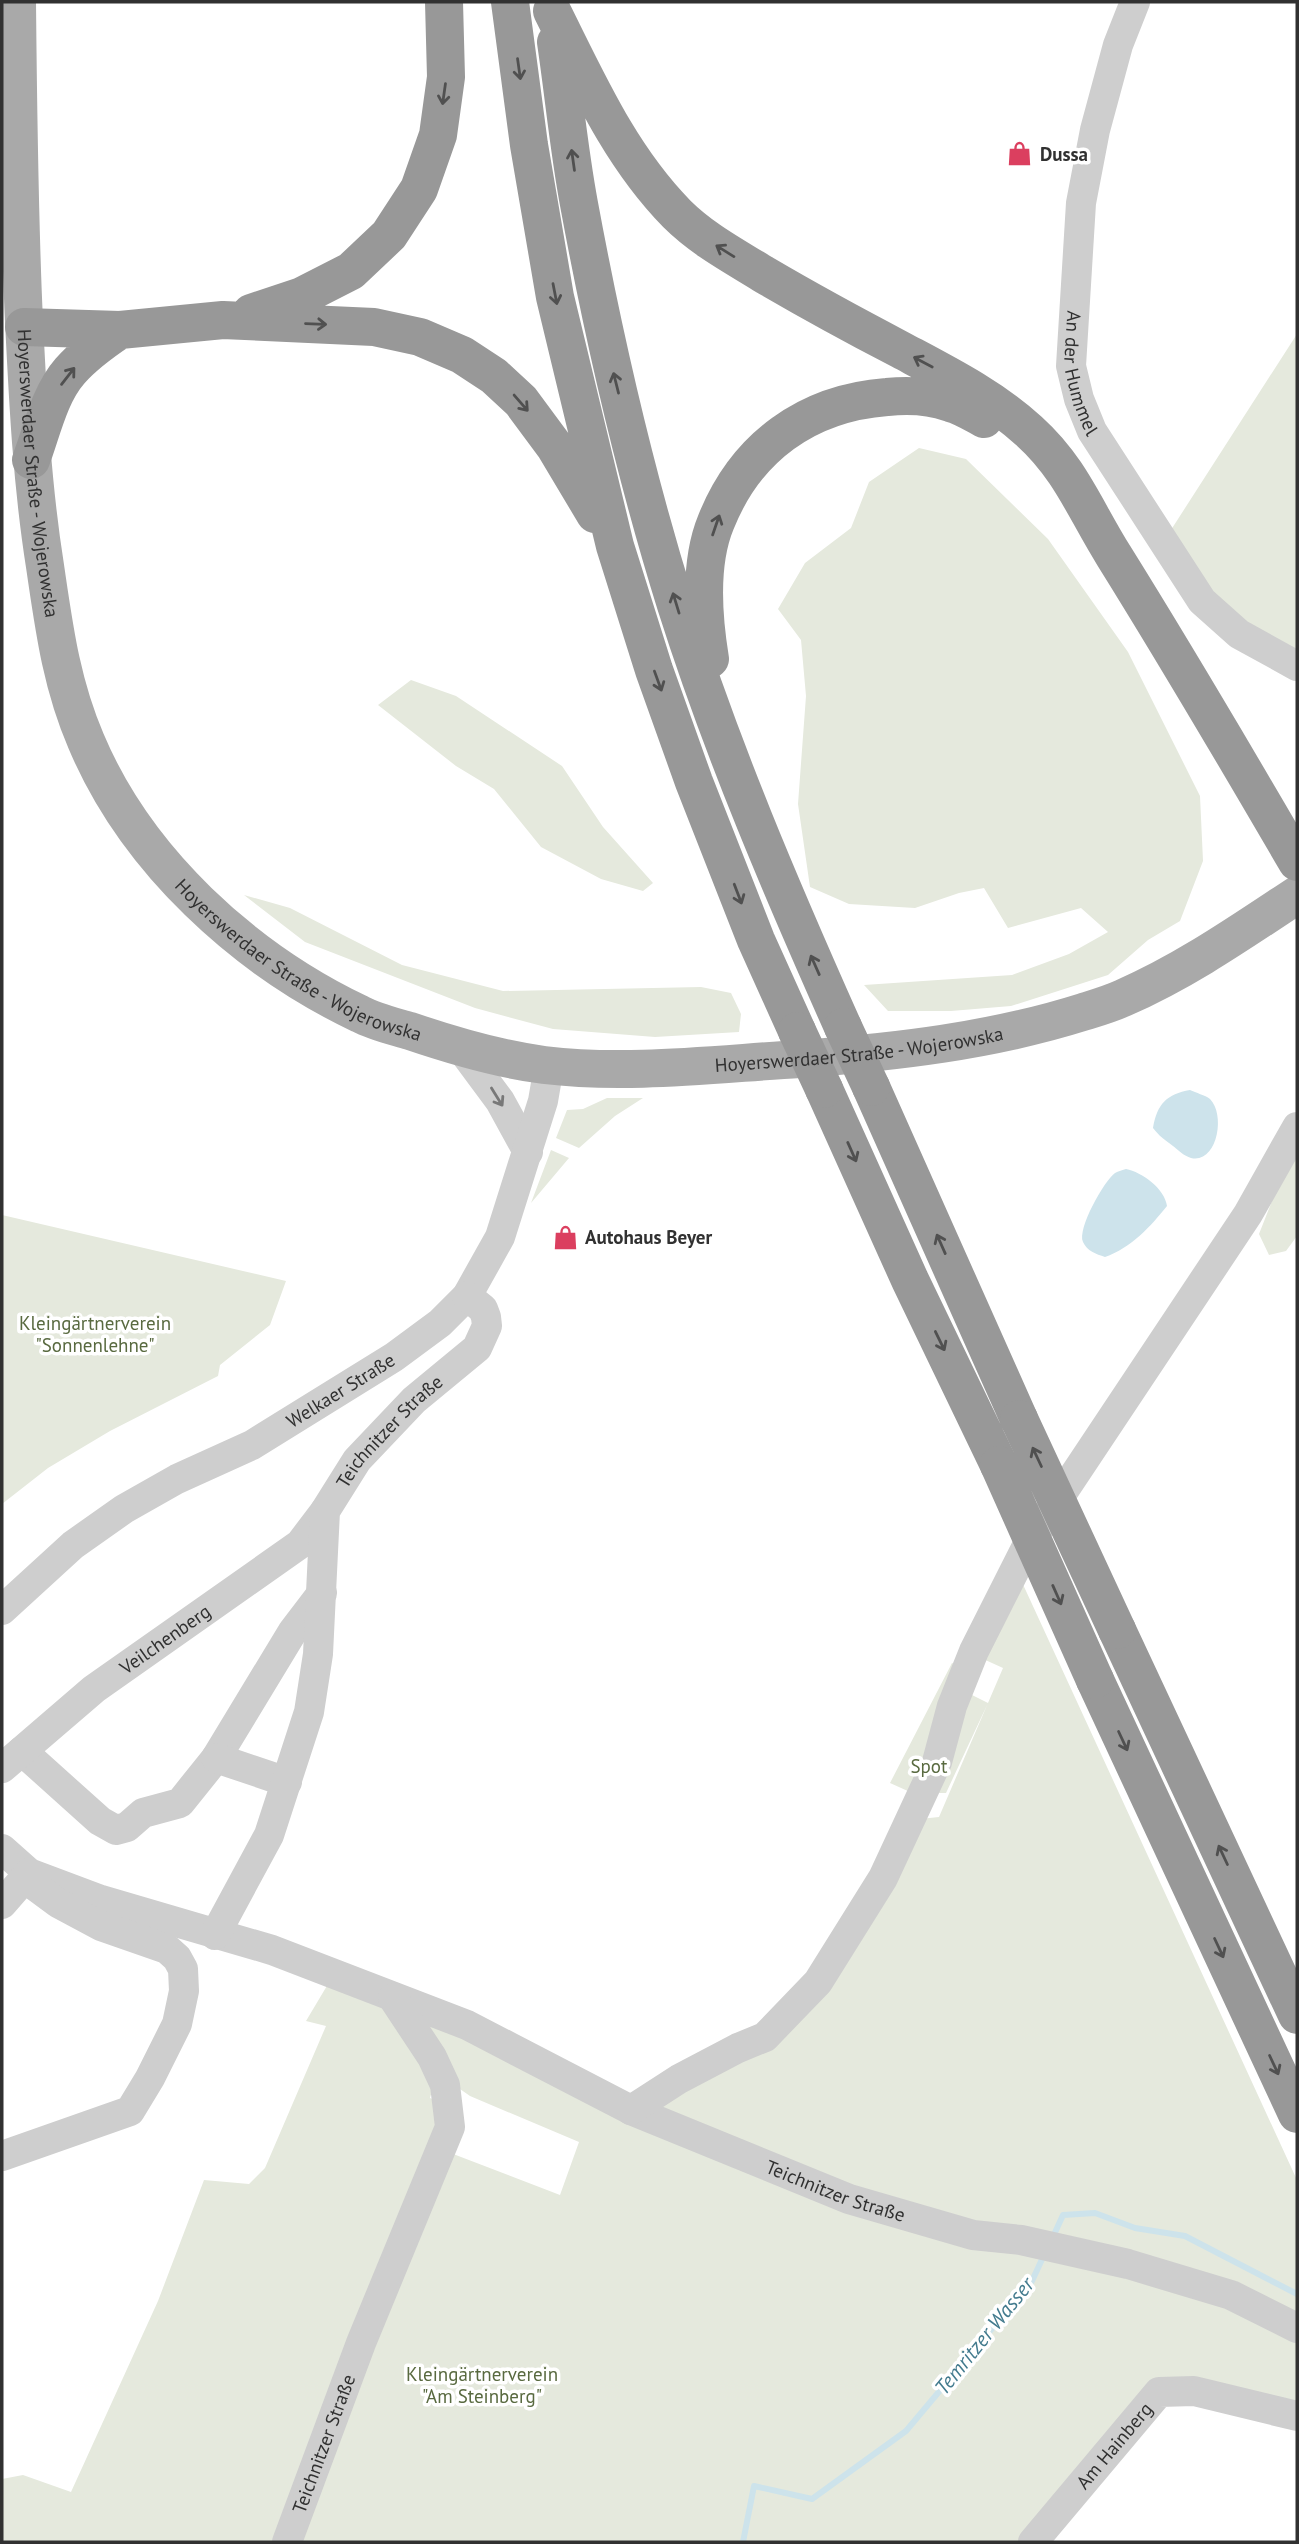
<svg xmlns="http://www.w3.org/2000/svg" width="1299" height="2544" font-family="'PT Sans',sans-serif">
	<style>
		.green { fill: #e5e9dd; fill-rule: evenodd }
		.water { fill: #cde3eb }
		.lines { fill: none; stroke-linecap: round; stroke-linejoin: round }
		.stream { stroke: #cde3eb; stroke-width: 6 }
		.minor { stroke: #cecece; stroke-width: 30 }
		.major { stroke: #a9a9a9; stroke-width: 38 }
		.highway { stroke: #989898; stroke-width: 38 }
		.highway-bridge { stroke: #989898; stroke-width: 38 }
		.oneway { stroke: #505050 }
		.oneway2 { stroke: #787878 }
		.labels { text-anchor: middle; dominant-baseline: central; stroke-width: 7; stroke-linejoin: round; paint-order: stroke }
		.poi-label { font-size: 19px; font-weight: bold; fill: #313131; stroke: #fff; text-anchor: start }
		.street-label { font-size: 19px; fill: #313131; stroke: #fff }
		.park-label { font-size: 19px; fill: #596a40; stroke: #fff }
		.water-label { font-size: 21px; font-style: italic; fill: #437b8e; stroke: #fff }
	</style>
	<rect width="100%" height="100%" fill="#fff"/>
	<path class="green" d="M1297,334V654L1211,600L1169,533Z
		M919,448L966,459L1048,539L1128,652L1200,796L1203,861L1180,921L1148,940L1108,975L1011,1006L951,1011H888L864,985L1012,975L1069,954L1108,932L1081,908L1008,928L984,888L959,893L915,908L849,904L810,887L798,804L806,696L801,640L778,609L805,563L851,528L869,482Z
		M411,680L456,696L562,766L603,827L653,883L643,891L601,879L541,847L494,789L456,766L378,705Z
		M244,895L290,908L402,965L503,991L701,987L731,993L741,1014L739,1032L655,1037L553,1029L475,1008L305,942Z
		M607,1098H643L615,1116L579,1148L556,1138L567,1110L583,1109Z
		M1297,1149V1236L1286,1251L1269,1255L1259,1234L1283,1173Z
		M551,1150L569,1158L531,1203Z
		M2,1215L286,1281L270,1325L220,1365L218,1376L110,1431L48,1468L2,1504Z
		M1015,1567L1297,2180V2416L1159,2392L1033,2542H2V2479L23,2475L71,2492L158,2301L204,2180L249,2184L265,2168L326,2026L306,2021L334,1974L631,2110L765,2037L910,1820L939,1817L1003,1668L981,1658ZM437,2073L470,2096L579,2142L560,2195L448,2152L442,2103L430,2098Z
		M952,1663L975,1673L966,1692L988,1703L946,1793H938L930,1801L890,1783Z"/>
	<path class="water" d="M1190,1090C1196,1093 1205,1095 1210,1099C1226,1115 1217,1164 1191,1158C1184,1156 1178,1150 1173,1146C1165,1140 1159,1136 1153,1128C1157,1104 1167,1094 1190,1090Z
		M1126,1169C1142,1172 1165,1189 1167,1206C1151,1226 1131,1248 1105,1257C1096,1254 1087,1251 1083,1242C1077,1229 1104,1181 1115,1173C1118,1171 1123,1170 1126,1169Z"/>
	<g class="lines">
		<path class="stream" d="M1052,2239L1063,2215L1095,2213L1135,2228L1185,2236L1297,2294
			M743,2542L754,2486L812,2499L906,2431L1032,2281L1044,2255"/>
		<g class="minor">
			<path id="s1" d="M1135,2L1118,45L1095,130L1081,203L1071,366L1079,399L1092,431L1202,601L1239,634L1297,666"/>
			<path d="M460,1047L500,1101L528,1152"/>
			<path id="s2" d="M2,1610L73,1545L124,1509L177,1479L252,1445L394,1357L440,1323L467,1296L500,1237L543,1101L549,1066"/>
			<path d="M22,1751L100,1821L116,1830L127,1827L143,1813L180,1803L216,1758L293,1631L322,1593"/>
			<path d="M216,1758L287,1782"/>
			<path id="s3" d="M2,1768L94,1689L300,1544L325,1511"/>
			<path id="s4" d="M2,1849L29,1873L101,1900L272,1950L467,2025L631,2110L849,2199L973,2235L1021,2240L1128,2264L1231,2295L1297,2328"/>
			<path d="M2,1904L29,1873L35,1886L58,1903L101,1926L167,1949L177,1958L183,1969L184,1991L177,2024L150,2078L130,2111L2,2156"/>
			<path id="s5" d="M215,1935L269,1835L309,1712L318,1654L325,1511L357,1460L414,1400L477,1348L487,1326L486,1317L483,1309L467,1296"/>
			<path d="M631,2110L679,2079L738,2048L765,2037L818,1982L883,1878L937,1762L952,1706L974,1651L1027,1546L1248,1214L1297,1127"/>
			<path id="s6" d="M287,2542L361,2343L450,2127L445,2085L432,2057L393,1998"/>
			<path id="s7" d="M1033,2542L1159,2392L1194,2391L1297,2416"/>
		</g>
		<path class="major" id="s8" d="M17,2C18,108 19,215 24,321C28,403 32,484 45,566C54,627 61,683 86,741C136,860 244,959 360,1014C375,1022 393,1026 410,1031C454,1046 498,1059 544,1065C628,1075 715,1064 800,1059C895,1052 991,1041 1083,1012C1096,1008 1110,1004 1123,998C1185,971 1241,932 1297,895"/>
		<path class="highway" d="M510,2L529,145L555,297L615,546L654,670L694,782L756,940L797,1031
			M552,11C588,83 620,156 677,214C702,239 734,256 763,274C809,301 855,326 901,350C946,374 992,397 1029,431C1071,469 1085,510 1114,556C1177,657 1237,759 1297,862
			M556,42C564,96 569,151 579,204C604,339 635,474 676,605C722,750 781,888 843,1027
			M251,313L302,296L351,271L389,235L419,189L438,135L446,77L444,2
			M24,327L120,330L223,320L374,327L420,337L462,355L494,376L521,401L555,447L595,514
			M31,460C42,431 49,395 70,371C84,355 102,342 120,330
			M710,659C703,616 699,563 716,522C746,447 807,403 887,397C907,395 931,396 950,403C962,406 973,413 984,419
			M871,1087L1019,1419
			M824,1089L910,1280L999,1465
			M1117,1630L1297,2015
			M1095,1680L1297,2114"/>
		<path class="highway-bridge" d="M843,1027L871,1087
			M797,1031L824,1089
			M1019,1419L1117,1630
			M999,1465L1095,1680"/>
	</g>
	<defs><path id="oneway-shaft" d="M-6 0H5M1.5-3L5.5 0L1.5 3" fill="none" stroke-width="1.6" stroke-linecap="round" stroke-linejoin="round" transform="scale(1.75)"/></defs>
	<g class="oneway">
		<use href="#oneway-shaft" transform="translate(519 69) rotate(82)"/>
		<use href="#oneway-shaft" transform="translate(444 94) rotate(98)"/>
		<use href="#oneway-shaft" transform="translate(573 160) rotate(-98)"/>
		<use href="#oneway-shaft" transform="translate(725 251) rotate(-148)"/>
		<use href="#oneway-shaft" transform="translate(555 294) rotate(79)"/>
		<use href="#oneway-shaft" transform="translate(316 324) rotate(2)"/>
		<use href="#oneway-shaft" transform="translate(923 362) rotate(-152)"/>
		<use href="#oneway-shaft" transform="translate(68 376) rotate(-52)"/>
		<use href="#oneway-shaft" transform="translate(616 383) rotate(-104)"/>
		<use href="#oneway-shaft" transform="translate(521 403) rotate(49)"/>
		<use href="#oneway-shaft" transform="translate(716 525) rotate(-71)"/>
		<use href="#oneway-shaft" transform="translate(676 603) rotate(-107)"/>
		<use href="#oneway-shaft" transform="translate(658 681) rotate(70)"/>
		<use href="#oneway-shaft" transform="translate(738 894) rotate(69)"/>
		<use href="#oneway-shaft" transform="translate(815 965) rotate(-114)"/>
		<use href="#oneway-shaft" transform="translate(852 1152) rotate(66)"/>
		<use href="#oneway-shaft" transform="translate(941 1244) rotate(-114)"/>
		<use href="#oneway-shaft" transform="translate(940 1341) rotate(64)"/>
		<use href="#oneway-shaft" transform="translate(1037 1457) rotate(-115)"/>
		<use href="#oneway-shaft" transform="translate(1057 1595) rotate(66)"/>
		<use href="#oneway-shaft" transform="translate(1123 1741) rotate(65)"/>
		<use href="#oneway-shaft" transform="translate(1223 1855) rotate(-115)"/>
		<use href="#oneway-shaft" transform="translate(1219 1948) rotate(65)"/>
		<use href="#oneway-shaft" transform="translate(1274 2065) rotate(65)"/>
	</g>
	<use class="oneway2" href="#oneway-shaft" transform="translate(497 1097) rotate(58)"/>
	<defs>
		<symbol id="shop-bare" viewBox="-9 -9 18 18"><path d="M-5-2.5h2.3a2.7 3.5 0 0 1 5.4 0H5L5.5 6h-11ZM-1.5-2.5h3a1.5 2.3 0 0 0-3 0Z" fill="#db3f5f" stroke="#fff" stroke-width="2.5" paint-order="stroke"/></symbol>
	</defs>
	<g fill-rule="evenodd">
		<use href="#shop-bare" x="1002" y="136" width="35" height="35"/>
		<use href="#shop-bare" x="548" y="1220" width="35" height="35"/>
	</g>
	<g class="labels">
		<g class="poi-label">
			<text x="1040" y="154">Dussa</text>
			<text x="585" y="1237">Autohaus Beyer</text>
		</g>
		<g class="street-label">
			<text stroke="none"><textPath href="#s1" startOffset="380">An der Hummel</textPath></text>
			<text stroke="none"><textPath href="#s8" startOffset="472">Hoyerswerdaer Straße - Wojerowska</textPath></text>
			<text stroke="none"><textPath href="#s8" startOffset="1060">Hoyerswerdaer Straße - Wojerowska</textPath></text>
			<text stroke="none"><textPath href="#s8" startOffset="1648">Hoyerswerdaer Straße - Wojerowska</textPath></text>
			<text stroke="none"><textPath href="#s2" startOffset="406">Welkaer Straße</textPath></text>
			<text stroke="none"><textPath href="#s5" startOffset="548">Teichnitzer Straße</textPath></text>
			<text stroke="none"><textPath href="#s3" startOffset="208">Veilchenberg</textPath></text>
			<text stroke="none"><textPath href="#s4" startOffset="905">Teichnitzer Straße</textPath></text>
			<text stroke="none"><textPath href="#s6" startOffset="105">Teichnitzer Straße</textPath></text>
			<text stroke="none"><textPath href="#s7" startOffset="126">Am Hainberg</textPath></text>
		</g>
		<g class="park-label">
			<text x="95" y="1323">Kleingärtnerverein<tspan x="95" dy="22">"Sonnenlehne"</tspan></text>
			<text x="929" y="1766">Spot</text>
			<text x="482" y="2374">Kleingärtnerverein<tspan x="482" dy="22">"Am Steinberg"</tspan></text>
		</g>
		<g class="water-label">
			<text transform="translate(984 2336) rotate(-51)">Temritzer Wasser</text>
		</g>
	</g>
	<rect width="1299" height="2544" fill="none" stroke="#313131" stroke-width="7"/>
</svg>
